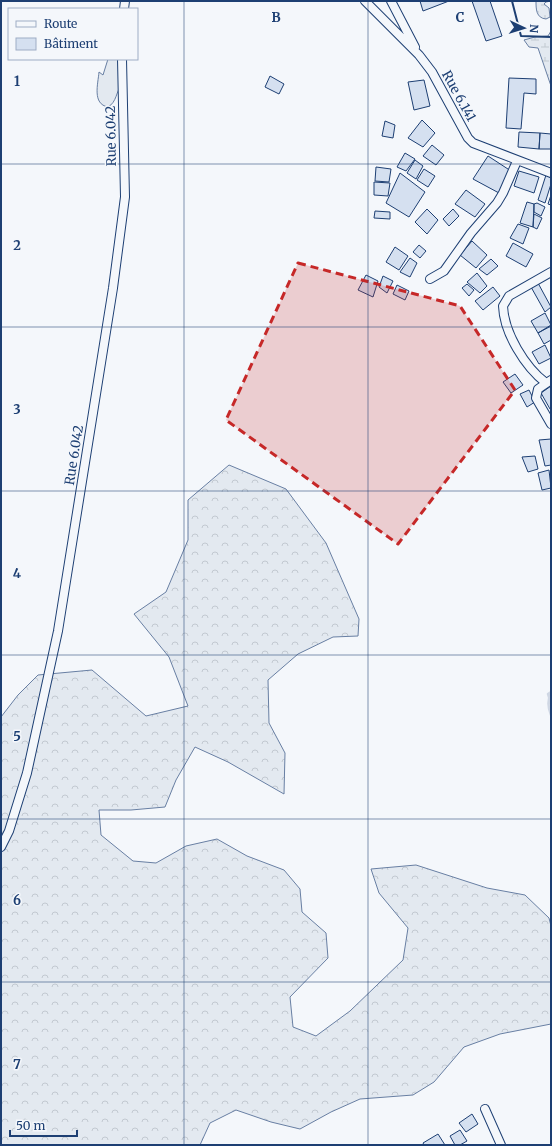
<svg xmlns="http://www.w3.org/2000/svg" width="552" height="1146" font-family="Merriweather,serif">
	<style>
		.grass { fill: #e3e9f0; stroke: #687fa3 }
		.forest { fill: url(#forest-crowns); stroke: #687fa3 }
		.wetland { fill: url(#wetland-marsh); stroke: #687fa3 }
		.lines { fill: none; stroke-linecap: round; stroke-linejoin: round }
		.stream { stroke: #cfd7e4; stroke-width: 2.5 }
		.building { fill: #d5e0f0; stroke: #1d3f73 }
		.minor-casing { stroke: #1d3f73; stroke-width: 10 }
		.minor { stroke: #f4f7fb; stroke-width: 8 }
		.wall { stroke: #1d3f73; stroke-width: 2 }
		.marked { fill: #c62828; fill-opacity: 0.2; stroke: #c62828; stroke-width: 3; stroke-dasharray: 8 5; stroke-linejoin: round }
		.grid { fill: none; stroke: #1d3f73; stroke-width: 1; stroke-opacity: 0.55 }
		.labels { text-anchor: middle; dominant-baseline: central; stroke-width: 3; stroke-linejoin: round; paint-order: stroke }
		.street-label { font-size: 13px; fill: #1d3f73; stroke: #f4f7fb }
		.grid-label { font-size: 13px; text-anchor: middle; font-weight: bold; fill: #1d3f73; stroke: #f4f7fb; stroke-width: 3; stroke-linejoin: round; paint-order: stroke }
	</style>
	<defs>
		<pattern id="forest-crowns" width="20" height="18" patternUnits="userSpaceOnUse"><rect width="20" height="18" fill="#e3e9f0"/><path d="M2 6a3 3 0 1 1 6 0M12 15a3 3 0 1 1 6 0" fill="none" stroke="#c2c9d1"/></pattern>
		<pattern id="wetland-marsh" width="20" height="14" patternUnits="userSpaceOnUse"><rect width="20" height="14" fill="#e3e9f0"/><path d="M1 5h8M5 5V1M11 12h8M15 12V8" fill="none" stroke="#c2c9d1"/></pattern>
	</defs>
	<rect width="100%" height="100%" fill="#f4f7fb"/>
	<path class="grass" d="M108,59H120L122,84C116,91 117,102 108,107C92,104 98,84 99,72L103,75Z"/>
	<path class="forest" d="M229,465L286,489L326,543L359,619L358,636L333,637L298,654L268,680L269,723L285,753L284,794L228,762L195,747L176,780L165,807L131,810H99L101,835L133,861L156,863L186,846L217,839L247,856L284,870L300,889L302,912L326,933L328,958L290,997L293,1027L316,1036L350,1011L403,960L408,928L379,893L371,869L416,865L487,888L525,895L549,918L551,926V1024L500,1034L464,1047L434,1082L413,1095L360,1099L331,1112L300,1129L271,1122L236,1110L210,1123L200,1145H1V717L18,695L38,675L92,670L146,716L188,706L169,657L134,614L166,592L188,540V500Z"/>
	<path class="wetland" d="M536,1H551L546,2L544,4L549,8L550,17L546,19C536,18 536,9 536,1Z
		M551,31V86L538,48L529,47L524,40L535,37L548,36Z"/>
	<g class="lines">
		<path class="stream" d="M551,692L548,694L551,704
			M551,693C547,701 548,708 551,715"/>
	</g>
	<path class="building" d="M420,1H449L423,11Z
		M472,1H490L502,36L486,41Z
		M270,76L284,84L279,94L265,87Z
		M509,78L536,79V94L524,93L521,129L506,128Z
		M424,80L430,106L414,110L408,82Z
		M422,120L435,133L423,147L408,138Z
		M385,121L395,125L393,138L382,136Z
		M519,132L540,133L539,149L518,147Z
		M540,133L551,134V149H539Z
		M432,145L444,155L436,165L423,156Z
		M405,153L415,159L406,171L397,167Z
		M488,156L511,171L499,193L473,179Z
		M415,160L423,166L416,179L407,173Z
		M376,167L391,169L389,182L375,181Z
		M424,169L435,176L428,187L417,180Z
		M519,171L539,177L534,193L514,186Z
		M400,173L425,192L409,217L386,203Z
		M546,175L551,178V184L545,203L538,200Z
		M374,182L390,183L388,196L374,195Z
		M466,190L485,204L475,217L455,204Z
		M551,195V205L548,204Z
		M527,202L534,204L533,227L520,223Z
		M537,203L545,207L541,216L534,212V204Z
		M427,209L438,220L427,234L415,222Z
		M453,209L459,216L449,226L443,219Z
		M375,211L390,212V219L374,218Z
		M534,214L542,218L537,229L533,227Z
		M518,224L529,228L523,244L510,238Z
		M472,241L487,255L476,268L460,255Z
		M513,243L533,254L526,267L506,256Z
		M419,245L426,251L420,258L413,252Z
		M395,247L408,256L399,270L386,262Z
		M410,258L417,263L410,277L400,272Z
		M491,259L498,266L487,275L479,269Z
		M477,273L487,286L480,293L467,282Z
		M366,275L378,281L373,297L358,290Z
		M383,276L393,281L387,293L379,287Z
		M538,283L551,307L545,312L531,287Z
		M467,284L474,290L469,296L462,288Z
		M397,285L409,291L405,300L393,294Z
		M493,287L500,296L483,310L475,301Z
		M545,313L551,325L538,333L531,321Z
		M551,326V340L544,344L538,333Z
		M545,345L551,358L539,364L532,352Z
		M515,374L523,385L511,393L503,382Z
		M551,386V409H550L541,393Z
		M529,390L535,402L527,407L520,394Z
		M551,439V465L545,466L539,440Z
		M535,456L538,469L528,472L522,457Z
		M549,470L551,488L542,490L538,473Z
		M472,1114L478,1124L466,1132L459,1123Z
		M460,1130L467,1141L460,1145H455L450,1136Z
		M438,1134L445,1145H424L423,1143Z"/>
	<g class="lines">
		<defs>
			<path id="minor" d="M365,1L419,55L432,72L468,138L473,143L551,173
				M391,1L415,47
				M124,9L125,1
				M430,279L444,271L471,233L497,203L503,193L517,161
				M551,380L538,389L536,398L551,424
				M546,383C525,367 504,333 503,306L509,296L551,272
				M1,847L9,831L27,773L58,631L113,288L125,197L122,59
				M485,1109L501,1145"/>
		</defs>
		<use href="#minor" class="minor-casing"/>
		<use href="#minor" class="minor"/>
		<path class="wall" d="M512,1L521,36L551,37"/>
	</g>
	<path class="marked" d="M298,263L460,306L515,390L398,544L226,420Z"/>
	<path class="grid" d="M184,1V1145M368,1V1145M1,164H551M1,327H551M1,491H551M1,655H551M1,819H551M1,982H551"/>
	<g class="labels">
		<g class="street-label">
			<text transform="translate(459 96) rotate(61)">Rue 6.141</text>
			<text transform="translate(111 136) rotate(-91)">Rue 6.042</text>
			<text transform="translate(74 455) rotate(-81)">Rue 6.042</text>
		</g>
	</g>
	<g class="grid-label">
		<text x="276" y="22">B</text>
		<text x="460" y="22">C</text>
		<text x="17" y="86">1</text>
		<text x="17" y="250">2</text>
		<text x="17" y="414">3</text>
		<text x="17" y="578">4</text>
		<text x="17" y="741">5</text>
		<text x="17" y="905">6</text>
		<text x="17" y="1069">7</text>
	</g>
	<rect width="552" height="1146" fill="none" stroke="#1d3f73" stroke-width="4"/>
	<rect x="8" y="8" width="130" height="52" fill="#f4f7fb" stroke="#9eadc5"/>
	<rect x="16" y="21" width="20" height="6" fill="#f4f7fb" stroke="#9eadc5"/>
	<text x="44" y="28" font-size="12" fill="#1d3f73">Route</text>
	<rect x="16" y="38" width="20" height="12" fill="#d5e0f0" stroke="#9eadc5"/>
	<text x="44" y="48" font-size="12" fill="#1d3f73">Bâtiment</text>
	<g transform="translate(524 28) rotate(94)" stroke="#f4f7fb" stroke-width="3" paint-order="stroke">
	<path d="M0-3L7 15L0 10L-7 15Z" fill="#1d3f73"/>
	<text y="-6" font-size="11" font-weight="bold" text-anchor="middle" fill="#1d3f73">N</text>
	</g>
	<path d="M10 1130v6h67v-6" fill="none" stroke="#1d3f73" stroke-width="2"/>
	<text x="16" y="1130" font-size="12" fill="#1d3f73" stroke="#f4f7fb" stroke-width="3" paint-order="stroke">50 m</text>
</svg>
